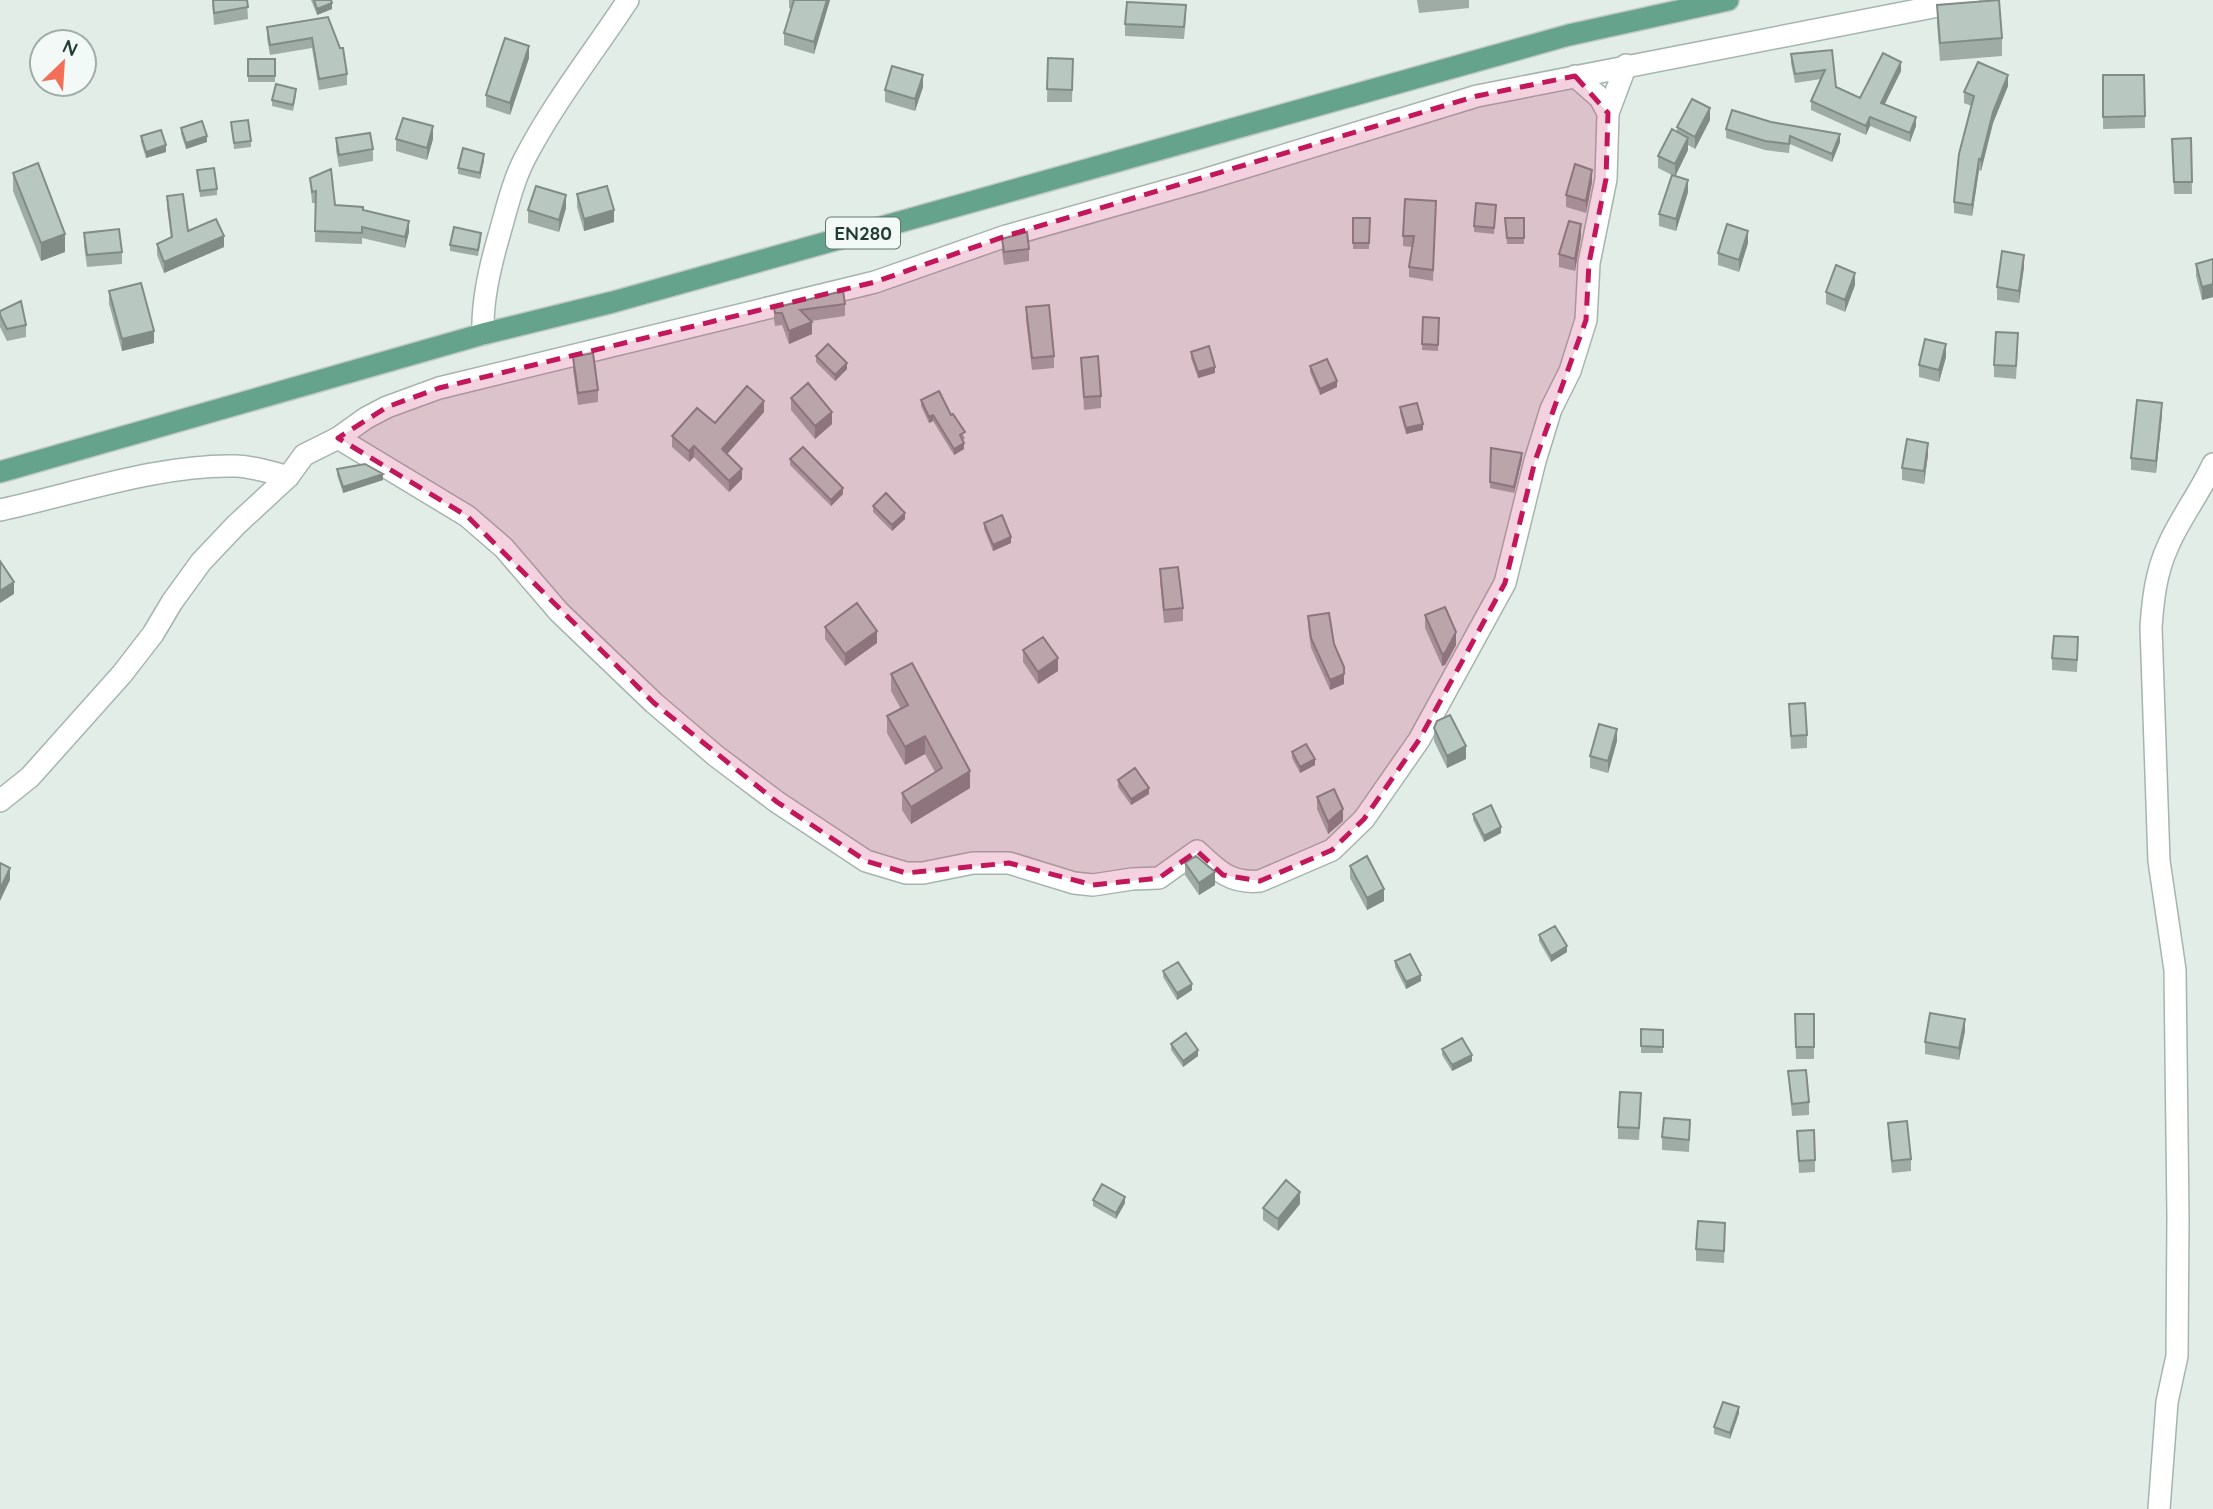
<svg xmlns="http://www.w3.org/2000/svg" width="2213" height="1509" font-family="Quicksand,sans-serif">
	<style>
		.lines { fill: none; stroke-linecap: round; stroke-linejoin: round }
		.minor-casing { stroke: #a5b5ae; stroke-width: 24 }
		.primary-casing { stroke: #c1c9c6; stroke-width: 24 }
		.minor { stroke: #fff; stroke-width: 21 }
		.primary { stroke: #66a38d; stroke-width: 21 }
		.wall { fill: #9eaca5 }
		.shaded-wall { fill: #818c86 }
		.building { fill: #b8c8c0; stroke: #818c86; stroke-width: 2 }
		.marked { fill: #c2185b; fill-opacity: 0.2; stroke: #c2185b; stroke-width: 5; stroke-dasharray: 14 9; stroke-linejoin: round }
		.labels { text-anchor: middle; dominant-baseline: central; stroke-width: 5; stroke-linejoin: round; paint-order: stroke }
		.shield { fill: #f3f9f6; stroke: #61766e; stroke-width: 2 }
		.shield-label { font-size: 19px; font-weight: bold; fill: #223e34 }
	</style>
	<rect width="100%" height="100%" fill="#e3ede7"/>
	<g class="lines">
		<defs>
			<path id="minor" d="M1575,76L1600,98L1608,113
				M483,334C482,302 489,271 498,239C506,212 512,183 525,158C554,102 594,52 628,0
				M338,438L467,516L504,548L559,612L654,703L716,756L777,802L866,861L906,873H923L973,863H1009L1074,883L1093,885L1132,879L1159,878L1197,851C1217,870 1230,884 1260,881L1332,850L1364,819L1419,740L1505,583L1535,461L1551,409L1570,371L1586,320L1589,263L1606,179L1608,113L1626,65
				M0,510C74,494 160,464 236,466C254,467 271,472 288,477
				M0,801L30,777L122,674L153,634L172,602L201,562L236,525L288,477L304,455L338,438L366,418L387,407L439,388L875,282L1006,236L1200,181L1477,96L1969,0
				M2159,1509L2167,1402L2177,1356L2178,1217L2175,970L2159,861L2151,627C2153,599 2156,572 2168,546C2180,518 2200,493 2213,464"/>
			<path id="primary" d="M0,472L483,334L613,302L1569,35L1728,0"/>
		</defs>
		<use href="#minor" class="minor-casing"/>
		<use href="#primary" class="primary-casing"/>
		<use href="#minor" class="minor"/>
		<use href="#primary" class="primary"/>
	</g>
	<path class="wall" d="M212,0H247L248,19L214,25Z
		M311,0H331L332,9L317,15Z
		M789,0H830L814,54L784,45V33L791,9L789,8Z
		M1417,0H1469V8L1419,13Z
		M1937,5L2002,38V56L1940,61L1937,23Z
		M328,17L347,74V85L319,90L312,48L270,55L267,38V27Z
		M1186,17L1184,39L1125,36V24Z
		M1832,50L1836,87L1860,98L1901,71L1884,104L1916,126L1910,142L1870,126L1866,135L1811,110V101L1821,79L1795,83L1791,63V54Z
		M529,58L510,115L486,107V95Z
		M1048,58L1073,59L1072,102H1047Z
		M248,59H275V82H248Z
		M2103,75L2145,116V128L2103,129Z
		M2008,86L1993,123L1981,171L1979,170L1972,216L1954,213V202L1971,106L1964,103V92Z
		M923,87L915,111L885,102V90Z
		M296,95L293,111L272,106V100Z
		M1710,120L1695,149L1688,145V150L1675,176L1688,192L1676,231L1659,226V214L1672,175L1658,168V156L1677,132V127Z
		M231,122L251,141V147L234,149Z
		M1771,122L1840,142L1832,162L1790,144L1789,153L1765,150L1726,138V129Z
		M181,128L207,142L186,149L181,134Z
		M141,136L166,152L146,158L141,142Z
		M336,138L373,149V161L339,167L336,150Z
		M2191,138L2192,194H2174L2172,139Z
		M396,139H433L427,160L396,151Z
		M484,160L480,179L458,174V168Z
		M197,170L217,189V195L200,197Z
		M13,173L65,252L41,261L13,191Z
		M310,178L335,205L363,210L409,232L405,248L362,238V244L315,242V203H312Z
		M1592,182L1586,213L1566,207V195Z
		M577,194L614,222L584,231L577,207Z
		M167,196L188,231L224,247L164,273L157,255V244L171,238L167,207Z
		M1436,201L1433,281L1409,277V267L1412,247L1403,246V236Z
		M566,208L559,232L528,223V210Z
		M1496,211L1494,234L1474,232V226Z
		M1353,218H1370L1369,249H1353Z
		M1505,218H1524V244H1507Z
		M84,233L122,252V264L87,267L84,245Z
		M1581,236L1575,271L1559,267V254Z
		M481,239L478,256L450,251V245Z
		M1002,239L1029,249V261L1004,265L1002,251Z
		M1748,243L1739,272L1718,265V253Z
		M2213,259V297L2202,300L2196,276V264Z
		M2024,267L2019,303L1997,300V287Z
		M1855,285L1845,312L1826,304V292Z
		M109,291L154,343L122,351L109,304Z
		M845,304V316L811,321L812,334L789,344L782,325L775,326L774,320V308Z
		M1026,307L1054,356V368L1032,370L1026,320Z
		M0,311L26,325V337L7,341L0,327Z
		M1423,317L1439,318L1438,351L1422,350Z
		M2018,345L2016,379L1994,377V365Z
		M1191,352L1215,373L1198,378L1191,358Z
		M816,356L847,369L835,381L816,362Z
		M573,357L598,390V402L578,405L573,369Z
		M1946,357L1939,382L1919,377V365Z
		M1081,358L1101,396V408L1084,410Z
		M1310,366L1337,387L1320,395L1310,372Z
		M791,398L832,424L815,439L791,410Z
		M921,400L951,415L965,438L963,440L964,449L954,455L933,421L929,423L921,406Z
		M1400,407L1423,430L1406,434L1400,413Z
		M764,412L727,454L742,479L729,492L694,457L689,462L672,447V436L715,423Z
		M2162,415L2156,473L2131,470V458Z
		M1491,448L1522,459L1514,493L1490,488Z
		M1928,455L1924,484L1902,480V468Z
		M790,459L843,494L831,506L790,465Z
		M337,469L383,480L343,493L337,475Z
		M873,506L905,519L892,531L873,512Z
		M984,523L1011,543L993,551L984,529Z
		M1160,569L1183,608V621L1164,623L1160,581Z
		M1425,615L1456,645L1445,665L1442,666L1425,628Z
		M1308,616L1334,644L1344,684L1330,690L1311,648L1308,626Z
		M825,627L877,643L845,666L825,639Z
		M2078,649L2077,672L2052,670V658Z
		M1023,650L1058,671L1038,684L1023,662Z
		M891,674L970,788L911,824L902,810V793L935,772L925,754L905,765L887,733V716L901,709L891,691Z
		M1789,704L1807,735V748L1791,749Z
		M1434,728L1466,759L1447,768L1434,741Z
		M1617,741L1608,773L1590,768V756Z
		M1292,752L1315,765L1300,773L1292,758Z
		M1118,780L1149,794L1131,805L1118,787Z
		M1317,797L1343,821L1328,834L1317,809Z
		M1473,814L1501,833L1484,842L1473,820Z
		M1185,863L1215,885L1199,895L1185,875Z
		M1350,866L1384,901L1367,910L1350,878Z
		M1539,935L1567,952L1551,962L1539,941Z
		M1395,961L1421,981L1406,989L1395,967Z
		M1163,971L1192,990L1177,1000L1163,977Z
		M1795,1014H1814V1059H1796Z
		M1641,1029L1663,1030V1053H1641Z
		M1965,1031L1959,1060L1925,1054V1042Z
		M1171,1044L1198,1056L1183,1067L1171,1050Z
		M1442,1049L1472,1061L1452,1071L1442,1055Z
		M1788,1071L1809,1102V1115L1792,1116Z
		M1641,1105L1639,1140L1618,1139V1127Z
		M1888,1123L1911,1159V1171L1892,1173L1888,1135Z
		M1797,1131L1815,1160V1172L1799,1173Z
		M1690,1132L1689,1152L1662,1150V1137Z
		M1093,1200L1125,1203L1116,1219L1093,1206Z
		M1300,1204L1278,1231L1263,1220V1208Z
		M1725,1236L1724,1263L1696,1261V1249Z
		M1739,1413L1730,1439L1714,1434V1427Z"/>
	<path class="shaded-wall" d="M827,0H830L814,54V42Z
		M332,3V9L317,15V9Z
		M529,46V58L510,115V103Z
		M1901,62V71L1881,112V103Z
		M923,75V87L915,111V99Z
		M2008,75V86L1993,123L1981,171V160L1993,112Z
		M1710,108V120L1695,149V137Z
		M1870,117V126L1866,135V126Z
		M1916,117V126L1910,142V133Z
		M433,126V139L427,160V148Z
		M1840,134V142L1832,162V154Z
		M207,136V142L186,149V143Z
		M1688,138V150L1675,177V164Z
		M166,145V152L146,158V152Z
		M484,154V160L480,179V173Z
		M1979,159V170L1972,216V205Z
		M1592,170V182L1586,213V201Z
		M1688,180V192L1676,231V219Z
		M566,195V208L559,232V220Z
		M614,210V222L584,231V219Z
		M409,221V232L405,248V237Z
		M1581,224V236L1575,271V259Z
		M1748,231V243L1739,272V260Z
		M65,234V252L41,261V243Z
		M224,236V247L164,273V262Z
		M2024,255V267L2019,303V291Z
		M1855,273V285L1845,312V300Z
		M2213,284V297L2202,300V287Z
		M812,322V334L789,344V331Z
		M154,331V343L122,351V339Z
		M1946,344V357L1939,382V370Z
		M847,363V369L835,381V375Z
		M1215,367V373L1198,378V372Z
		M1337,381V387L1320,395V389Z
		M764,401V412L722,460V449Z
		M2162,403V415L2156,473V461Z
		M832,412V424L815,439V426Z
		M933,415V421L929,423V417Z
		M1423,424V430L1406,434V428Z
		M964,443V449L954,455V449Z
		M1928,443V455L1924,484V471Z
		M694,446V457L689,462V451Z
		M1522,453V459L1514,493V487Z
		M742,469V479L729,492V481Z
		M383,474V480L343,493V487Z
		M843,488V494L831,506V500Z
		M905,513V519L892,531V525Z
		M1011,537V543L993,551V545Z
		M14,582V594L0,603V591Z
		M877,631V643L845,666V654Z
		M1456,632V645L1445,665L1442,666V654Z
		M1058,658V671L1038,684V672Z
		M1344,674V684L1330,690V680Z
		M1617,729V741L1608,773V761Z
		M925,736V754L905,765V747Z
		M1466,746V759L1447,768V756Z
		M1315,759V765L1300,773V767Z
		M970,771V788L911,824V807Z
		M1149,788V794L1131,805V799Z
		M1343,809V821L1328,834V822Z
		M1501,827V833L1484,842V836Z
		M10,868V880L0,901V889Z
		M1215,872V885L1199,895V883Z
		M1384,889V901L1367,910V898Z
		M1567,946V952L1551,962V956Z
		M1421,975V981L1406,989V982Z
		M1192,984V990L1177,1000V993Z
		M1965,1019V1031L1959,1060V1048Z
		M1198,1050V1056L1183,1067V1061Z
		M1472,1055V1061L1452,1071V1065Z
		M1300,1192V1204L1278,1231V1219Z
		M1125,1197V1203L1116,1219V1213Z
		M1739,1407V1413L1730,1439V1433Z"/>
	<path class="building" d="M213,0H247L248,7L214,13Z
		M314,0H331L332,3L317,9Z
		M794,0H827L814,42L784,33Z
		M1999,0L2002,38L1940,43L1937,5Z
		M1127,2L1186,5L1184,27L1125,24Z
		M328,17L340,48H343L347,74L319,79L312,38L270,45L267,27Z
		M505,38L529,46L510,103L486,95Z
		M1832,50L1836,87L1860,98L1883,53L1901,62L1881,103L1916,117L1910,133L1870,117L1866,126L1811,101L1825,70L1795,74L1791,54Z
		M1048,58L1073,59L1072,90L1047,89Z
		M248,59H275V76H248Z
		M1978,62L2008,75L1993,112L1981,160L1979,159L1972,205L1954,202L1959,154L1974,96L1964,92Z
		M892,66L923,75L915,99L885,90Z
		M2103,75H2144L2145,116L2103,117Z
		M276,84L296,89L293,105L272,100Z
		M1692,99L1710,108L1695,137L1677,127Z
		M1732,110L1771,122L1840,134L1832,154L1790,136L1789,144L1765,141L1726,129Z
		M403,118L433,126L427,148L396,139Z
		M248,120L251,141L234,143L231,122Z
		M202,121L207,136L186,143L181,128Z
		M1672,129L1688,138L1675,164L1658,156Z
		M161,130L166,145L146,152L141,136Z
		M370,133L373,149L339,155L336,138Z
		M2191,138L2192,182H2174L2172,139Z
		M463,148L484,154L480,173L458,168Z
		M38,163L65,234L41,243L13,173Z
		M1575,164L1592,170L1586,201L1566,195Z
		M214,168L217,189L200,191L197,170Z
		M331,169L335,205L363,207V210L409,221L405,237L362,227V233L315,231L316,191L312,192L310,178Z
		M1672,175L1688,180L1676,219L1659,214Z
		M536,186L566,195L559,220L528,210Z
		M607,186L614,210L584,219L577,194Z
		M183,194L188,231L216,219L224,236L164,262L157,244L172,237L167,196Z
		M1405,199L1436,201L1433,270L1409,267L1414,236H1403Z
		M1476,203L1496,205L1494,228L1474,226Z
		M1353,218H1370L1369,243H1353Z
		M1505,218H1524V238H1507Z
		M1569,221L1581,224L1575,259L1559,254Z
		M1727,224L1748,231L1739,260L1718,253Z
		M454,227L481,233L478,250L450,245Z
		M119,229L122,252L87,255L84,233Z
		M1027,232L1029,249L1004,252L1002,239Z
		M2002,251L2024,255L2019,291L1997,287Z
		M2213,259V284L2202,287L2196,264Z
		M1836,265L1855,273L1845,300L1826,292Z
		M141,283L154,331L122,339L109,291Z
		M843,291L845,304L800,310L812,322L789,331L782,313H775L774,308Z
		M21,301L26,325L7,329L0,315V311Z
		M1049,305L1054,356L1032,358L1026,307Z
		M1423,317L1439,318L1438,345L1422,344Z
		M1996,332L2018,333L2016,366L1994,365Z
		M1925,339L1946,344L1939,370L1919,365Z
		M828,344L847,363L835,375L816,356Z
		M1209,346L1215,367L1198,372L1191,352Z
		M593,353L598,390L578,393L573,357Z
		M1098,356L1101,396L1084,397L1081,358Z
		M1327,359L1337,381L1320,389L1310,366Z
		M808,383L832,412L815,426L791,398Z
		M747,386L764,401L722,449L742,469L729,481L694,446L689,451L672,436L697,408L715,423Z
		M939,391L951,415L953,414L965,432L960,435L964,443L954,449L933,415L929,417L921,400Z
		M2137,400L2162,403L2156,461L2131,458Z
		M1417,403L1423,424L1406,428L1400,407Z
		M1907,439L1928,443L1924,471L1902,468Z
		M803,447L843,488L831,500L790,459Z
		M1491,448L1522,453L1514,487L1490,482Z
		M365,464L383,474L343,487L337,469Z
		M886,493L905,513L892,525L873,506Z
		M1002,515L1011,537L993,545L984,523Z
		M0,561L14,582L0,591Z
		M1178,567L1183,608L1164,610L1160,569Z
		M857,603L877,631L845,654L825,627Z
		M1445,607L1456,632L1445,653L1442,654L1425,615Z
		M1329,613L1334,644L1344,667V674L1330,680L1311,638L1308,616Z
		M2054,636L2078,637L2077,660L2052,658Z
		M1043,637L1058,658L1038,672L1023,650Z
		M912,663L970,771L911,807L902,793L942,768L925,736L905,747L887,716L908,705L891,674Z
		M1805,703L1807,735L1791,736L1789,704Z
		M1450,715L1466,746L1447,756L1434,728L1437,721Z
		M1599,724L1617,729L1608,761L1590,756Z
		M1306,744L1315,759L1300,767L1292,752Z
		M1135,768L1149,788L1131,799L1118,780Z
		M1334,789L1343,809L1328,822L1317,797Z
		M1491,805L1501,827L1484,836L1473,814Z
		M1196,856L1215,872L1199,883L1185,863Z
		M1367,856L1384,889L1367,898L1350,866Z
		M0,863L10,868L0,889Z
		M1555,926L1567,946L1551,956L1539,935Z
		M1410,954L1421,975L1406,982L1395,961Z
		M1178,962L1192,984L1177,993L1163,971Z
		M1930,1013L1965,1019L1959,1048L1925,1042Z
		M1795,1014H1814V1047H1796Z
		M1641,1029L1663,1030V1047L1641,1046Z
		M1186,1033L1198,1050L1183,1061L1171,1044Z
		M1462,1038L1472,1055L1452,1065L1442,1049Z
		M1806,1070L1809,1102L1792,1104L1788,1071Z
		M1620,1092L1641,1093L1639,1128L1618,1127Z
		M1664,1118L1690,1120L1689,1140L1662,1137Z
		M1907,1121L1911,1159L1892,1161L1888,1123Z
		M1814,1130L1815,1160L1799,1161L1797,1131Z
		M1286,1180L1300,1192L1278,1219L1263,1208Z
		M1102,1184L1125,1197L1116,1213L1093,1200Z
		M1698,1221L1725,1223L1724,1251L1696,1249Z
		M1723,1402L1739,1407L1730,1433L1714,1427Z"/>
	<path class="marked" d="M1575,76L1608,113L1606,179L1589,263L1586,320L1535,461L1505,583L1419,740L1364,819L1332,850L1260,881L1223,875L1197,851L1159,878L1093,885L1009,863L906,873L866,861L777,802L654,703L467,516L338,438L387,407L439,388L875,282L1006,236L1477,96Z"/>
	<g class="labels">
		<rect class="shield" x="826" y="217.5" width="74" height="31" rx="5"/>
		<g class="shield-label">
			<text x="863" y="233">EN280</text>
		</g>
	</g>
	<g transform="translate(63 63) rotate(25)"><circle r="33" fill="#f3f9f6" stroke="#9faea8" stroke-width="2"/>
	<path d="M0-5L12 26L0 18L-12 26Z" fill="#f46f59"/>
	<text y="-10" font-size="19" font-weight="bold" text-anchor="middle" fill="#223e34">N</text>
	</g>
</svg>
